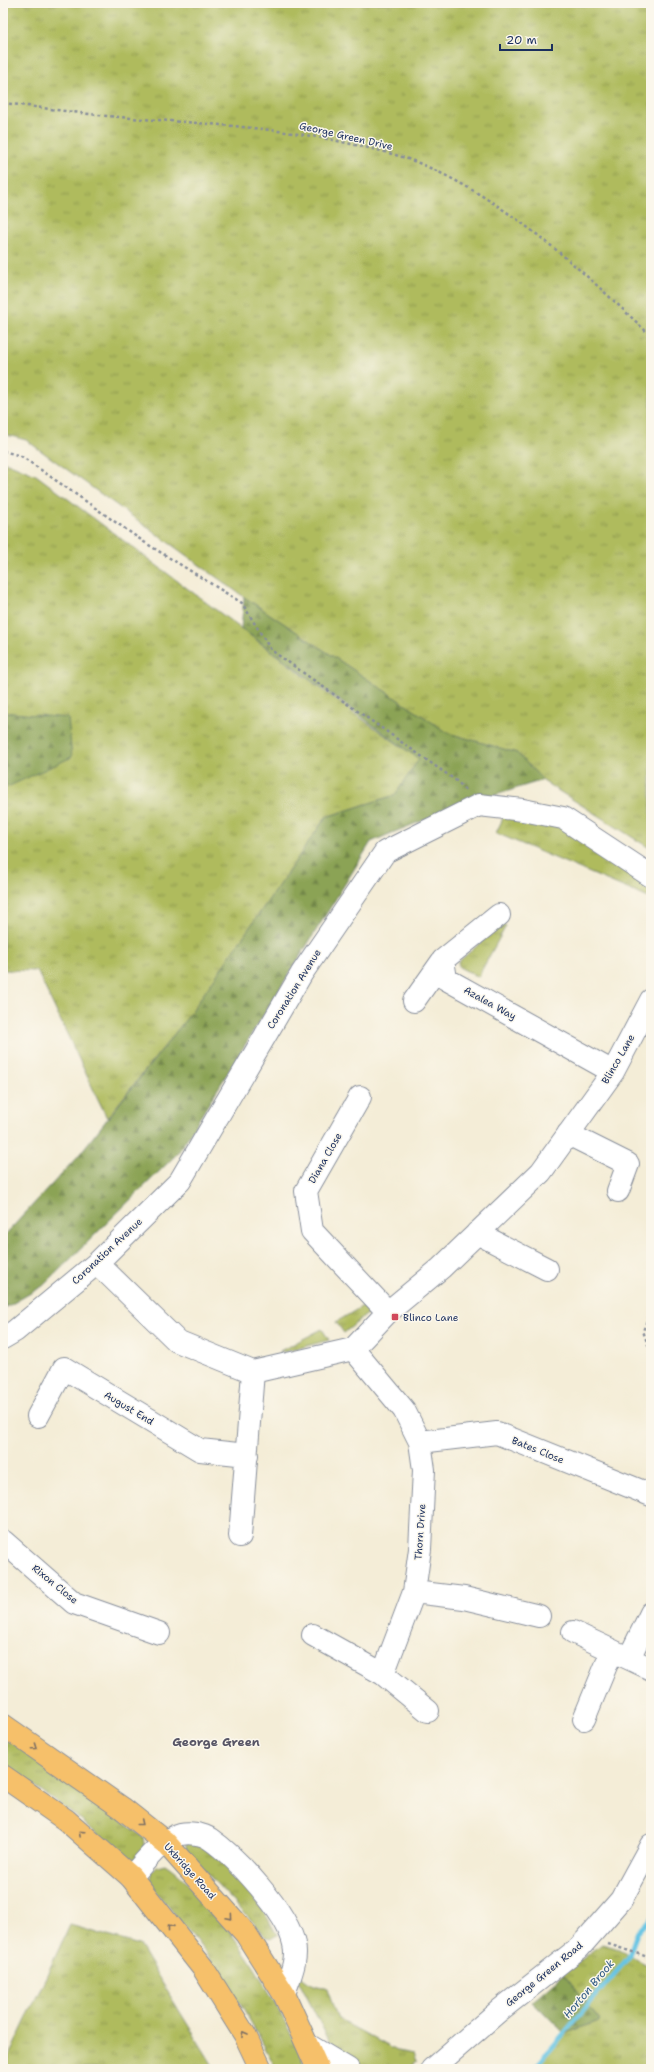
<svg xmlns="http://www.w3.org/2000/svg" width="654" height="2072" font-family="'Shantell Sans',sans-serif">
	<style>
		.grass { fill: url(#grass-tufts); stroke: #65755e }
		.forest { fill: url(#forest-firs); stroke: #536959 }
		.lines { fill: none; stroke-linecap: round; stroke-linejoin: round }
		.stream { stroke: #66c5e4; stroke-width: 5 }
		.minor-casing { stroke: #888e9a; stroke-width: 24 }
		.major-casing { stroke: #888e9a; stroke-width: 24 }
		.path { stroke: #888e9a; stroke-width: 2.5; stroke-dasharray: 3 3; stroke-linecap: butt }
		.minor { stroke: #fff; stroke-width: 22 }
		.major { stroke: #f6c06b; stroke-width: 22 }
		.oneway { stroke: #7e7064 }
		.poi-dot { fill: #d1495b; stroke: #fbf7ec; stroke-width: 1.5 }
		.labels { text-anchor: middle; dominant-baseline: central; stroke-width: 3; stroke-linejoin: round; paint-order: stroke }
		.street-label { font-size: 10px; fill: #1b2f5e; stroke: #fbf7ec }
		.poi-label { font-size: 10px; fill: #1b2f5e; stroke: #fbf7ec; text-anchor: start }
		.water-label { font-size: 11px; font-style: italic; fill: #325c86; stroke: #fbf7ec }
		.quarter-label { font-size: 12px; font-weight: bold; fill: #575566; stroke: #fbf7ec }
	</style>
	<defs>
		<pattern id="grass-tufts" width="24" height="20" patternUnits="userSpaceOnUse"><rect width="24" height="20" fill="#afbb5d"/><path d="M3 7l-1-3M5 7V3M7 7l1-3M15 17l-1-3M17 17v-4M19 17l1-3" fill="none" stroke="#8e9850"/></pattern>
		<pattern id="forest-firs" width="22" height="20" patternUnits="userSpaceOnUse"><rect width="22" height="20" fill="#8ba354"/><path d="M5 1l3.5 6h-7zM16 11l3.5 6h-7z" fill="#718549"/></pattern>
	</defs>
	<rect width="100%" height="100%" fill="#fbf7ec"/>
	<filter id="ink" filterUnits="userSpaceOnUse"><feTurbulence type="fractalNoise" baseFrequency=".025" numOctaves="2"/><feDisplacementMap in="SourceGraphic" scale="8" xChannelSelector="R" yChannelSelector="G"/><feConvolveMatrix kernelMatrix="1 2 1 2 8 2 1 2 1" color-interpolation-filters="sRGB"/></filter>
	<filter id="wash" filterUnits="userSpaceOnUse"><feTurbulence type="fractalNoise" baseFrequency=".012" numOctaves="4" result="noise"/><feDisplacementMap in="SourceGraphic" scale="16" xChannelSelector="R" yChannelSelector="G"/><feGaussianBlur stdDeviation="0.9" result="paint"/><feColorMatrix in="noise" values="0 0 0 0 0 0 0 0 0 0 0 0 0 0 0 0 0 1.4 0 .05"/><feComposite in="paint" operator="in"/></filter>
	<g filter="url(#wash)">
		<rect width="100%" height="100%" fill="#f4edd7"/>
		<path class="grass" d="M3,3H651V849L543,781L517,753L448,733L244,597L26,440L3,434Z
			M3,461L36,475L359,717L419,759L395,795L326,817L187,1018L107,1118L37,971L3,970Z
			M505,814L557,820L651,878V899L496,833Z
			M503,924L506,926L478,977L459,967L458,962Z
			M371,1301V1311L344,1333L336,1322Z
			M322,1329L329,1340L285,1352L280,1351Z
			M3,1734L143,1837L145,1851L138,1858L129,1861L77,1817L3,1762Z
			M194,1842C231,1862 257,1897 277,1935L272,1938L267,1937L186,1851V1843Z
			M165,1864C179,1873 189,1885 201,1897C247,1947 280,2007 307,2069H276C243,2002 201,1941 150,1886L151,1872L157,1866Z
			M70,1925L139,1945L215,2069H3Z
			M602,1944L616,1948L651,1967V2069H530L565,2034L600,2020L563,1974Z
			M295,1974H299C306,1982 315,1987 326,1987L338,2019L397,2051L413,2054L416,2062L408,2069H356L335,2052Z"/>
		<path class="forest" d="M244,597L448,733L517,753L543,780C485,798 427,817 371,842L178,1153L43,1286L3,1309V1237L78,1156L187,1018L326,817L395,795L419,759L241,628Z
			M3,712L68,718L72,757L3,789Z
			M563,1974L600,2020L565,2034L532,2001Z"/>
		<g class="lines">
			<path class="stream" d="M534,2069L628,1958L637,1933L651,1918"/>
		</g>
	</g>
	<g filter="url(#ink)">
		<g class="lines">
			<defs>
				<path id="minor" d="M499,915L443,960L446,979L613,1072
					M414,1001L443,960
					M360,1097L306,1191L312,1231L388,1312
					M568,1134L628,1164L618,1191
					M477,1233L547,1269
					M97,1263L177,1341L253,1372L353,1349L388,1312L441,1268L541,1172L613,1072L651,1000
					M3,1338L15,1331L97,1263L180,1181L302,973L385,852L479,805L523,810L563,818L651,876
					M353,1349L404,1410L420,1442L424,1470L420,1549L414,1592L383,1674L428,1711
					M38,1416L64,1368L200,1450L247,1455
					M420,1442L497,1433L651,1495
					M240,1536L253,1372
					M3,1541L74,1603L159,1633
					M414,1592L464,1598L539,1616
					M573,1632L651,1669
					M313,1635L383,1674
					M629,1658L651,1613
					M584,1719L612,1651
					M131,1877C144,1863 161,1839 181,1834C189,1832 203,1834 210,1839C236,1857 288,1913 294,1944C298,1961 289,1978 284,1994
					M308,2045L348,2069
					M432,2069L500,2010L579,1948L621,1900L651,1845"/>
				<path id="major" d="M3,1725L122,1808L165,1842L246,1934L284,1994L318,2069
					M3,1776L66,1820L131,1877L203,1968L245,2035L261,2069"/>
			</defs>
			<use href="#minor" class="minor-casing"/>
			<use href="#major" class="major-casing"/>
			<path class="path" d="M3,103C46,108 88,115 131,118C205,124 279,127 351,144C378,150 405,156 430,168C514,206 585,273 651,336
				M3,451L21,456L144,542L242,603L271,650L458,782L465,790
				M651,1310L643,1331L651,1353
				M608,1944L651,1958"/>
			<use href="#minor" class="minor"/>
			<use href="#major" class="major"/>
		</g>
		<defs><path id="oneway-chevron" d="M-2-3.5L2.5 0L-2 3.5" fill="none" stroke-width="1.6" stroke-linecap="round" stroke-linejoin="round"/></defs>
		<g class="oneway">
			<use href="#oneway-chevron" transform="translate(35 1747) rotate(35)"/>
			<use href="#oneway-chevron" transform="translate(141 1823) rotate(39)"/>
			<use href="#oneway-chevron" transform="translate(81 1833) rotate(-138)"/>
			<use href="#oneway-chevron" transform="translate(230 1917) rotate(49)"/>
			<use href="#oneway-chevron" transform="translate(170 1927) rotate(-129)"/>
			<use href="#oneway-chevron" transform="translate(244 2034) rotate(-119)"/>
		</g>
	</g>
	<rect class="poi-dot" x="391" y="1313" width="8" height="8" rx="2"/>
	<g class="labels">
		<g class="street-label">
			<text transform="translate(346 136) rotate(13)">George Green Drive</text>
			<text transform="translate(294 989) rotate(-58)">Coronation Avenue</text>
			<text transform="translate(490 1003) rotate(29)">Azalea Way</text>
			<text transform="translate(618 1059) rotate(-60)">Blinco Lane</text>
			<text transform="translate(325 1158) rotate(-60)">Diana Close</text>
			<text transform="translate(107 1251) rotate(-43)">Coronation Avenue</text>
			<text transform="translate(129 1408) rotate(31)">August End</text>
			<text transform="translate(538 1450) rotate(22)">Bates Close</text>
			<text transform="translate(420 1532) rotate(-86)">Thorn Drive</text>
			<text transform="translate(55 1584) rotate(39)">Rixon Close</text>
			<text transform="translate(190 1871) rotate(48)">Uxbridge Road</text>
			<text transform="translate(544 1974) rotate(-39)">George Green Road</text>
		</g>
		<g class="poi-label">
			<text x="403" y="1317">Blinco Lane</text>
		</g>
		<g class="water-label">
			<text transform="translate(589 1989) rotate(-50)">Horton Brook</text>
		</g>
		<g class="quarter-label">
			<text x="216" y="1742">George Green</text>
		</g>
	</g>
	<rect width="654" height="2072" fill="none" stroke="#fbf7ec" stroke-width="16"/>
	<path d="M500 44v6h52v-6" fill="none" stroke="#1b2f5e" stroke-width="2"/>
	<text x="506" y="44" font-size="12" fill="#1b2f5e" stroke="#fbf7ec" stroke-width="3" paint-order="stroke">20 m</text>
</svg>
